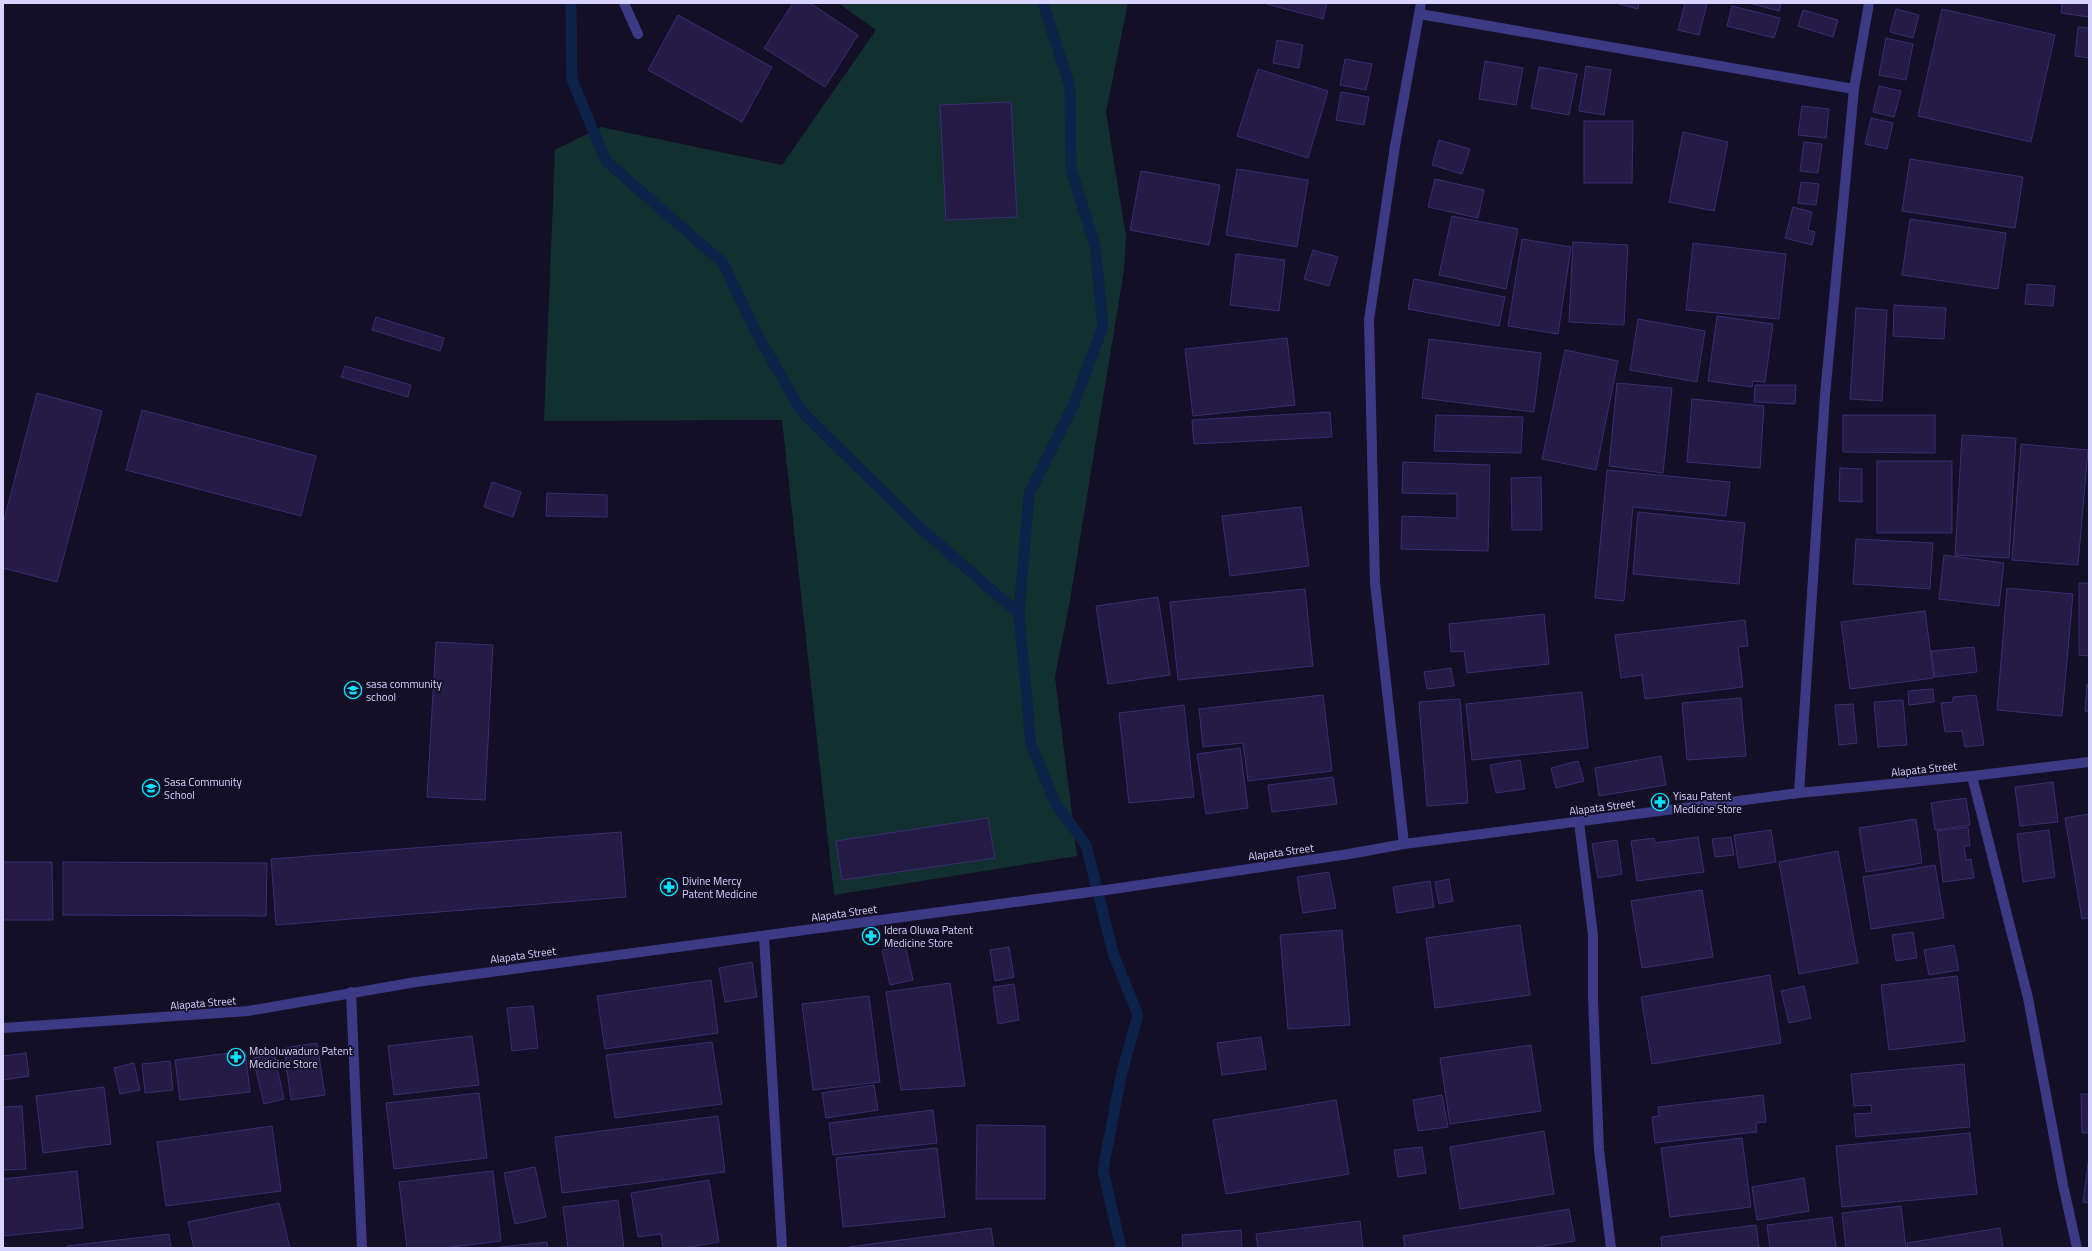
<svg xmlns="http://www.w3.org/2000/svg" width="2092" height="1251" font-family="'Titillium Web',sans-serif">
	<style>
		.green { fill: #12302f }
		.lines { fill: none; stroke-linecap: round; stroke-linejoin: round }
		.stream { stroke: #0c2248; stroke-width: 11 }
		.building { fill: #241b47; stroke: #3b2d73 }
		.street { stroke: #3d3a85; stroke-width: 10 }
		.labels { text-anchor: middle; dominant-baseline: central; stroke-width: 3.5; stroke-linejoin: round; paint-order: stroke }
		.poi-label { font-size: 11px; fill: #d9d4ff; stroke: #130f26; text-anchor: start }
		.street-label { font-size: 11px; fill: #d9d4ff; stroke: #130f26 }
	</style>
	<rect width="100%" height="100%" fill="#130f26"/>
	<path class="green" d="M838,3H1128L1106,112L1126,237L1124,270L1070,600L1055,677L1077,856L834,895L782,420L544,421L555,150L601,127L782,165L876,30Z"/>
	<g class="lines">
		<path class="stream" d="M571,3L572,80L606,161L723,263L757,334L802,412L916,524L1019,614
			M1043,3L1070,87L1071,169L1095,246L1103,326L1073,406L1029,494L1019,614L1031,745L1056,804L1086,845L1113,953L1138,1015L1121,1076L1103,1170L1121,1248"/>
	</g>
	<path class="building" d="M793,3H810L858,35L825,87L764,48Z
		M1263,3H1327L1323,19Z
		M1615,3H1639L1638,9Z
		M1685,3L1707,4L1699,35L1678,30Z
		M1749,3H1781L1779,11Z
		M2062,3H2089V17L2061,13Z
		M1732,6L1780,18L1774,38L1727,26Z
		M1896,9L1919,15L1913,38L1890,32Z
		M1942,9L2055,35L2031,142L1918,116Z
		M1803,10L1838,20L1833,37L1798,26Z
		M678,15L772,67L742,122L648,70Z
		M2078,27L2089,28V58L2075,56Z
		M1886,38L1913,44L1906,80L1879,75Z
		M1277,40L1303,45L1299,68L1273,63Z
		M1345,59L1372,64L1366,90L1340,85Z
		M1485,61L1523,68L1516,105L1479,99Z
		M1586,66L1611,70L1604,115L1579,111Z
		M1539,67L1577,74L1569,115L1531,108Z
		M1258,69L1328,91L1308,158L1237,136Z
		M1879,86L1901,91L1894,117L1873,112Z
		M1341,92L1369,97L1364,125L1336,120Z
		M1011,102L1017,217L946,220L940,105Z
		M1802,106L1829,109L1826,138L1798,135Z
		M1871,118L1893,123L1887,149L1865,144Z
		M1584,121H1633L1632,183H1584Z
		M1683,132L1728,142L1714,211L1669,202Z
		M1439,140L1470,149L1462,174L1432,165Z
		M1804,142L1822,144L1818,173L1800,171Z
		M1910,159L2023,177L2015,228L1902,211Z
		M1237,169L1308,180L1297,247L1226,235Z
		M1141,171L1220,185L1209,245L1130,230Z
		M1435,179L1484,190L1478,218L1428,207Z
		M1801,182L1819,184L1816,205L1798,203Z
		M1793,207L1812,212L1808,230L1815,232L1812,245L1785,238Z
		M1452,216L1518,229L1506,289L1439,275Z
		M1910,219L2006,233L1998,289L1902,275Z
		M1522,239L1571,247L1558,334L1508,326Z
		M1573,242L1628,245L1624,325L1569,322Z
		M1693,243L1786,254L1779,319L1686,310Z
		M1313,250L1338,257L1329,286L1304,279Z
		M1236,254L1285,260L1279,311L1230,305Z
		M1414,279L1505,297L1499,326L1408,309Z
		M2027,284L2055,286L2053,306L2025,304Z
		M1894,305L1946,308L1944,339L1893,336Z
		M1856,308L1887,310L1882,401L1850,399Z
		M1717,316L1773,324L1765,382L1753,381L1752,387L1708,381Z
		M376,317L444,338L440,351L372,330Z
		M1638,319L1705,331L1697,382L1630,370Z
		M1287,338L1295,405L1193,416L1185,349Z
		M1429,339L1541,353L1534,412L1422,398Z
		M1565,350L1618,361L1596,470L1542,459Z
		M345,366L411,385L408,397L341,377Z
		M1617,383L1672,388L1663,473L1609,466Z
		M1755,385H1796L1795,404L1754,402Z
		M37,393L102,411L57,582L3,568V524Z
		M1692,399L1764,406L1760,468L1687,462Z
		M142,410L316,456L301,516L126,470Z
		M1330,412L1332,437L1194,444L1192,420Z
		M1436,415L1523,417L1521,453L1434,451Z
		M1843,415H1935V453L1843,452Z
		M1962,435L2016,438L2009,558L1955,555Z
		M2021,444L2088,450L2078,565L2012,560Z
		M1877,461H1952V533H1877Z
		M1403,462L1490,465L1488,551L1401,549L1402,516L1457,518V494L1402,493Z
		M1840,468L1862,469V502L1839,501Z
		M1607,470L1730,482L1726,516L1633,507L1624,601L1595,598Z
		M1541,477L1542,530H1512L1511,478Z
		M492,482L521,492L513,517L484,507Z
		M547,493L607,495V517L546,516Z
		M1301,507L1309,566L1230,576L1222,516Z
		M1638,512L1745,523L1739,584L1633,574Z
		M1856,539L1933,543L1930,589L1853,584Z
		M1944,555L2004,563L1999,606L1939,599Z
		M2079,583H2089V656L2079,655Z
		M2007,588L2073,594L2062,716L1997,710Z
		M1305,589L1313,666L1178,680L1170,602Z
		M1158,597L1170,675L1108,684L1096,606Z
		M1925,611L1934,678L1850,689L1841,622Z
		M1544,614L1549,664L1467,673L1464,651L1451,652L1449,624Z
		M1745,620L1748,646L1738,647L1743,687L1645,699L1642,675L1621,678L1615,635Z
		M436,642L493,645L485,800L427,797Z
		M1974,647L1977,672L1935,677L1931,651Z
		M1451,668L1454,686L1427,689L1424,672Z
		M2087,684H2089V712L2085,711Z
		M1933,689L1934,702L1909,705L1908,691Z
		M1582,692L1588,748L1472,760L1466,704Z
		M1323,695L1332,771L1248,781L1243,743L1203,747L1199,709Z
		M1976,695L1984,745L1965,747L1962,731L1945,732L1941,703L1953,702V697Z
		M1741,698L1746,756L1687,760L1682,703Z
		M1460,699L1468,803L1427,806L1419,702Z
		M1903,700L1907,745L1878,747L1874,702Z
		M1853,704L1857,743L1839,745L1835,705Z
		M1184,705L1194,797L1129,803L1119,713Z
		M1240,748L1248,808L1206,814L1197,754Z
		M1661,756L1666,785L1599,796L1595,768Z
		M1520,760L1525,789L1496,793L1490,765Z
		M1578,761L1584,781L1556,788L1551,768Z
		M1333,777L1337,804L1272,812L1268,785Z
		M2053,782L2058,822L2020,826L2015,787Z
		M1966,798L1970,825L1935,830L1931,803Z
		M2089,814V918L2082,919L2065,818Z
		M988,818L995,858L842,880L836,841Z
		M1916,819L1922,863L1866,872L1859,828Z
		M1968,827L1970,846H1964L1966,860L1971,859L1974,878L1943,882L1937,831Z
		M1771,830L1776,862L1739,868L1734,835Z
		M2049,830L2055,877L2023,882L2017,834Z
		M621,832L626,897L276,925L271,859Z
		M1698,837L1704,872L1637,881L1631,841L1654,838L1655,843Z
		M1731,837L1734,855L1715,857L1712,839Z
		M1617,840L1622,874L1598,878L1592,844Z
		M1838,851L1858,963L1799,974L1779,862Z
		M3,862H52L53,920H3Z
		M63,862L267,863L266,916L63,915Z
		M1935,865L1944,918L1871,929L1863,877Z
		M1329,872L1336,908L1303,913L1297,877Z
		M1449,879L1453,901L1439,904L1435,882Z
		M1430,881L1434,907L1397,913L1393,887Z
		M1702,890L1713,957L1642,968L1631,901Z
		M1520,925L1530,995L1435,1008L1426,938Z
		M1342,930L1350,1025L1288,1029L1280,935Z
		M1913,932L1917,958L1896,961L1892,935Z
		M905,945L913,980L890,985L882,950Z
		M1954,945L1959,970L1929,975L1924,950Z
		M1009,947L1014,977L995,981L990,950Z
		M752,962L757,997L725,1002L719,968Z
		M1770,975L1781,1043L1652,1064L1641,997Z
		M1957,976L1965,1041L1889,1050L1881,985Z
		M711,980L718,1033L605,1049L597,996Z
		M950,983L965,1086L901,1090L886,992Z
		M1014,984L1019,1020L998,1024L993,987Z
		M1804,986L1811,1018L1789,1023L1781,991Z
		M869,996L880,1082L813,1090L802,1004Z
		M533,1006L538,1048L512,1051L507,1008Z
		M472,1036L479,1085L394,1095L388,1046Z
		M1261,1037L1266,1069L1222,1075L1217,1043Z
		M712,1042L722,1104L615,1118L606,1055Z
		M317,1043L325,1095L291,1100L284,1048Z
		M1531,1045L1541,1111L1450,1124L1440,1058Z
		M245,1051L250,1092L180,1100L175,1060Z
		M26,1053L29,1076L3,1080V1056Z
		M274,1054L284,1099L264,1104L253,1058Z
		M170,1061L173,1090L145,1093L142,1064Z
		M134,1063L140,1090L120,1094L114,1068Z
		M1964,1064L1970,1127L1856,1137L1854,1114L1872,1113L1871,1105L1854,1106L1851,1074Z
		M874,1085L878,1110L826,1118L822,1093Z
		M104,1087L111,1144L43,1153L36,1096Z
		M479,1093L487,1158L394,1169L386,1103Z
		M2081,1094H2089V1133H2082Z
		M1442,1095L1448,1127L1418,1131L1413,1100Z
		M1763,1095L1766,1122L1756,1123L1757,1132L1655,1143L1652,1117L1659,1116L1658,1107Z
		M1336,1100L1349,1174L1226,1194L1213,1120Z
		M22,1106L26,1169L3,1170V1107Z
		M933,1110L937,1143L833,1155L829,1123Z
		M718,1116L725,1172L562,1193L555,1137Z
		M977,1125L1045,1126V1199H976Z
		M272,1126L281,1191L166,1206L157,1142Z
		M1544,1131L1554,1194L1460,1209L1450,1147Z
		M1970,1133L1977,1194L1842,1207L1836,1146Z
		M1742,1138L1751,1207L1670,1217L1661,1148Z
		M1422,1147L1426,1173L1398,1177L1394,1150Z
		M937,1148L945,1217L843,1227L836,1158Z
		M2089,1157V1203L2083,1202Z
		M535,1167L546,1217L515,1224L504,1173Z
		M77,1171L83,1228L3,1236V1179Z
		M493,1171L501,1241L443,1248H407L399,1182Z
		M1804,1178L1809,1211L1757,1220L1752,1187Z
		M709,1180L719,1242L683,1248H663L661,1234L638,1237L631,1193Z
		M618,1200L624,1248H568L563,1207Z
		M279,1203L290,1248H194L188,1222Z
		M1901,1206L1906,1248H1846L1842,1213Z
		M1569,1209L1575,1241L1531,1248H1405L1403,1236Z
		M1832,1217L1836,1248H1770L1767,1225Z
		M1360,1221L1363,1248H1258L1256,1234Z
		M1756,1225L1759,1248H1662L1661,1237Z
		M991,1228L994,1248H849V1247Z
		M2000,1228L2003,1248H1908L1907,1243Z
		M1241,1230L1242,1248H1183L1182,1235Z
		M169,1234L171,1248H67V1246Z
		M547,1242L548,1248H496L501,1247Z"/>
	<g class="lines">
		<path class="street" d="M624,3L638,34
			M1420,14L1854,89
			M1972,776L2028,998L2063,1185L2077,1248
			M1799,793L1825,395L1854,89L1869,3
			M1579,822L1593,935V999L1599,1150L1611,1248
			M1404,844L1375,583L1369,320L1395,146L1421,3
			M764,936L782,1248
			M351,992L362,1248
			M3,1028L248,1011L416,982L1120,888L1349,854L1404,844L1799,793L1972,776L2089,762"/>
	</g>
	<defs>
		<symbol id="school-ring" viewBox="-11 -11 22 22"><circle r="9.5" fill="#130f26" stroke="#00e5ff" stroke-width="1.5"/><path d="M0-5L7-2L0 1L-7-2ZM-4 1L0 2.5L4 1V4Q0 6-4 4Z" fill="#00e5ff"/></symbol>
		<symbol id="pharmacy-ring" viewBox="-11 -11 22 22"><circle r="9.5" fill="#130f26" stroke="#00e5ff" stroke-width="1.5"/><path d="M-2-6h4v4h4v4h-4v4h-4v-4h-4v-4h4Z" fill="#00e5ff"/></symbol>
	</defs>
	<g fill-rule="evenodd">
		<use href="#school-ring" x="343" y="680" width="20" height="20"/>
		<use href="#school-ring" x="141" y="778" width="20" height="20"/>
		<use href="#pharmacy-ring" x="1650" y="792" width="20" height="20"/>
		<use href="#pharmacy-ring" x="659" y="877" width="20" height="20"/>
		<use href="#pharmacy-ring" x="861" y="926" width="20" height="20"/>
		<use href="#pharmacy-ring" x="226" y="1047" width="20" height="20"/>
	</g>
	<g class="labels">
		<g class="poi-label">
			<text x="366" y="684">sasa community<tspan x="366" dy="13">school</tspan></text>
			<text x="164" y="782">Sasa Community<tspan x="164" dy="13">School</tspan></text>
			<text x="1673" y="796">Yisau Patent<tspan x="1673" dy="13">Medicine Store</tspan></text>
			<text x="682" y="881">Divine Mercy<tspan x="682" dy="13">Patent Medicine</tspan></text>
			<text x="884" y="930">Idera Oluwa Patent<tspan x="884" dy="13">Medicine Store</tspan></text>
			<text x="249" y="1051">Moboluwaduro Patent<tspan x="249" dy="13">Medicine Store</tspan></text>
		</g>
		<g class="street-label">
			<text transform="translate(1924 769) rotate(-6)">Alapata Street</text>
			<text transform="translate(1602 807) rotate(-7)">Alapata Street</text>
			<text transform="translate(1281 852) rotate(-8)">Alapata Street</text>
			<text transform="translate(844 913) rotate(-8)">Alapata Street</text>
			<text transform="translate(523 955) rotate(-8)">Alapata Street</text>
			<text transform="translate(203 1003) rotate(-5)">Alapata Street</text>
		</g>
	</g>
	<rect width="2092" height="1251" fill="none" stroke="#d9d4ff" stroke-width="8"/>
</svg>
